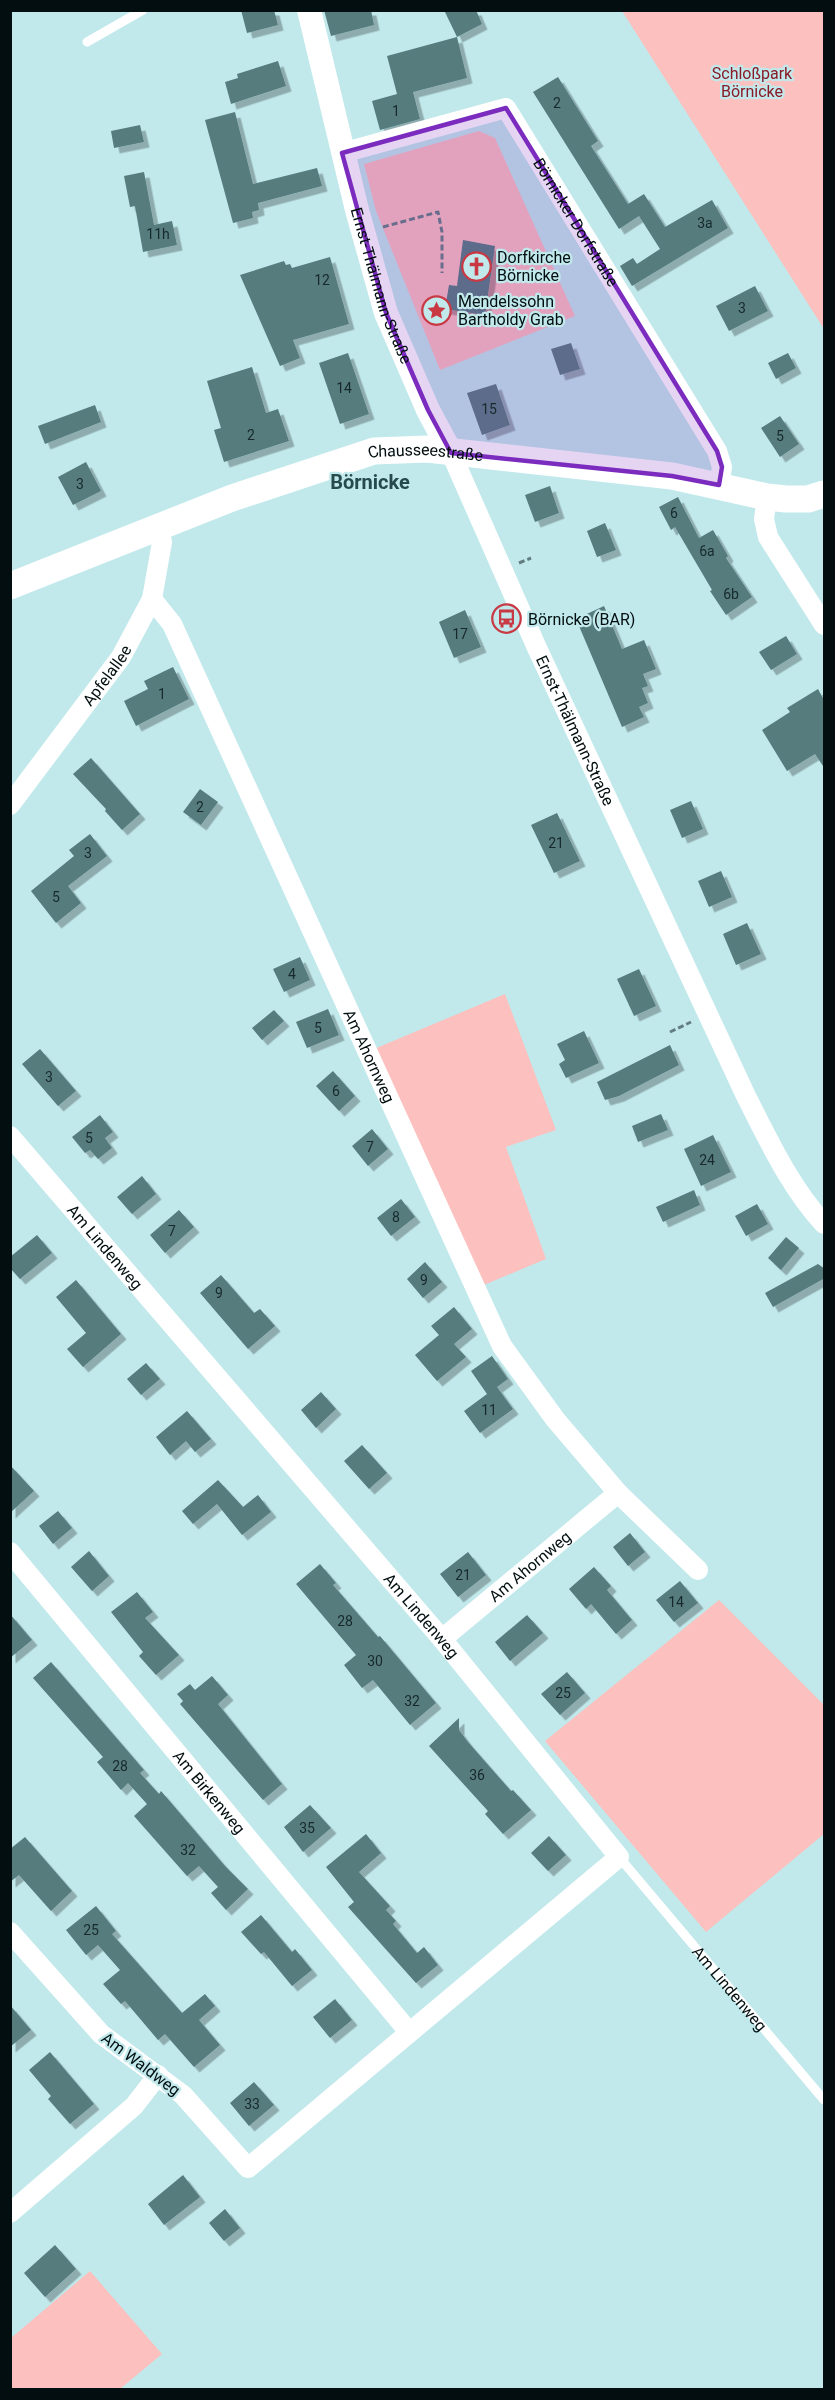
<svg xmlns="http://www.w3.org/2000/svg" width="835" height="2400" font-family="Roboto,sans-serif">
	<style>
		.green { fill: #fcc0be }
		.building { fill: #567b7e; filter: url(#shadow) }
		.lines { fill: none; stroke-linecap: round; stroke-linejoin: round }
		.path { stroke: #637d80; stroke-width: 3; stroke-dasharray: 6 3; stroke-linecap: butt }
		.service { stroke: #fff; stroke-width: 9 }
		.minor { stroke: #fff; stroke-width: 20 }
		.tertiary { stroke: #fff; stroke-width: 24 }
		.secondary { stroke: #fff; stroke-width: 27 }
		.marked { fill: #7b2cbf; fill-opacity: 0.2; stroke: #7b2cbf; stroke-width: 4.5; stroke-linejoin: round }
		.labels { text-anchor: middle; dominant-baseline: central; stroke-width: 4.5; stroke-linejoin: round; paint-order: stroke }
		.number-label { font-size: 14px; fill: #17292b }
		.park-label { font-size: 16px; fill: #881b27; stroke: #c1e9ec }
		.street-label { font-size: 16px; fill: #020e0f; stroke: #c1e9ec }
		.poi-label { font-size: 16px; fill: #020e0f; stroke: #c1e9ec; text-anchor: start }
		.quarter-label { font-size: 20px; font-weight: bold; fill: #274b4d; stroke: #c1e9ec }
	</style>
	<defs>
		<filter id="shadow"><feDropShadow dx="5.5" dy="5.5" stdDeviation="0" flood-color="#0004"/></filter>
	</defs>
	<rect width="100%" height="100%" fill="#c1e9ec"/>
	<path class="green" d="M622,11H824V329Z
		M479,131L495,138L575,316L440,370L376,211L364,164Z
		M505,994L556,1130L506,1147L546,1259L484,1285L374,1049Z
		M719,1600L824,1705V1834L706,1932L545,1741Z
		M90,2271L162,2354L120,2389H11V2338Z"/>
	<path class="building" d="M241,10H274L278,25L247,33Z
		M324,10H371L374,25L331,36Z
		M444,10H476L482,24L457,37Z
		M457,37L467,78L413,92L420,119L380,130L372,101L397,94L387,56Z
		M278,61L286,86L231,104L225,82L238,78L237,74Z
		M558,77L598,141L591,146L628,204L644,194L665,227L712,200L728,228L632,286L620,266L633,258L637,264L660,249L639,216L619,229L533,92Z
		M235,112L253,184L317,168L322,186L258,203L259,210L252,212L253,218L233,223L205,120Z
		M140,125L144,142L114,148L111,131Z
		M144,172L154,225L172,221L177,245L143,252L135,206L130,207L124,176Z
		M463,240L495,246L485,315L445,309L449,285L457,286Z
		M330,257L349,324L293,340L300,358L280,366L240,275L284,261L286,265L290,264L292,268Z
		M755,286L768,311L729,331L716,306Z
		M571,343L580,369L560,375L551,349Z
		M348,353L369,414L340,424L319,363Z
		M788,353L796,368L776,379L768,363Z
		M252,367L266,413L278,409L289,441L224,462L214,430L221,428L207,381Z
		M496,384L510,425L482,435L467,393Z
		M95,405L101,422L45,444L38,426Z
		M780,416L799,444L780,457L761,428Z
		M86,462L101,491L73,505L58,477Z
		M550,486L559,513L535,522L525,495Z
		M678,497L699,538L713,530L728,556L726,558L752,597L726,615L710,591L712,590L675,527L671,530L659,507Z
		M605,523L616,550L597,557L587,531Z
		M604,606L622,649L644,640L656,669L643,674L648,686L642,688L648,703L639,707L644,717L622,727L576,619Z
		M465,610L481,647L454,658L439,622Z
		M786,636L797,654L771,670L759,652Z
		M173,667L189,699L136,726L124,701L148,689L144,681Z
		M818,689L825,702V769L815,754L787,771L762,730L790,712L787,708Z
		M91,758L140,814L122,830L105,811L106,809L73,774Z
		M200,789L218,802L201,825L183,812Z
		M691,801L703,829L682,838L670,810Z
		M557,813L580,861L554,873L531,825Z
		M90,834L107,856L68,886L81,903L56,923L31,891L74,856L69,850Z
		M721,871L732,897L709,907L698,881Z
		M747,923L761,954L736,965L723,934Z
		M300,957L310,980L284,992L273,969Z
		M639,969L656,1006L634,1016L617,979Z
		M328,1009L339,1035L307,1048L296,1022Z
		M274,1010L284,1021L262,1040L252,1028Z
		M584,1031L599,1063L566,1078L559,1064L565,1060L557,1044Z
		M670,1045L679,1065L619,1096L605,1100L597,1082Z
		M40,1049L76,1091L58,1106L22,1064Z
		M333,1071L355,1096L339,1111L316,1086Z
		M661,1114L668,1130L638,1142L632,1126Z
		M100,1115L113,1132L105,1138L112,1148L98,1159L90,1150L85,1153L72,1137Z
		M372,1129L388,1149L368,1166L352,1146Z
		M713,1135L731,1172L701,1186L684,1149Z
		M142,1176L156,1194L132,1214L117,1197Z
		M694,1190L700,1205L663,1222L656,1207Z
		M401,1199L415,1217L391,1236L377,1218Z
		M757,1204L768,1224L746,1236L735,1216Z
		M179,1210L194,1227L165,1253L150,1235Z
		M37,1235L52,1253L20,1279L10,1268V1257Z
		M786,1237L799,1248L781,1270L768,1258Z
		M425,1262L442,1282L423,1298L407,1279Z
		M818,1264L825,1269V1278L773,1307L765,1293Z
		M221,1275L254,1313L260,1309L275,1326L248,1349L200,1293Z
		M76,1280L121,1334L83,1367L67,1349L86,1333L56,1297Z
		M454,1307L472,1329L454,1344L466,1357L437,1381L415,1355L439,1335L431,1326Z
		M492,1356L508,1379L497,1387L513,1409L480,1433L464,1411L487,1394L471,1371Z
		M146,1363L160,1379L141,1395L127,1379Z
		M321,1392L336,1409L316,1428L301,1410Z
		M187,1411L211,1439L195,1452L186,1441L170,1455L156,1437Z
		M362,1445L387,1473L369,1489L344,1461Z
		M10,1465L34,1491L10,1513Z
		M218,1480L243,1507L258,1495L271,1512L242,1535L217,1504L193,1524L182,1511Z
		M58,1511L72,1528L53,1544L39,1526Z
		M630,1533L645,1552L628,1566L613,1547Z
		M89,1551L109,1576L92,1591L71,1567Z
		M468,1552L486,1575L458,1597L440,1574Z
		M320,1564L336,1583L333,1585L378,1637L380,1636L436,1703L410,1725L373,1680L362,1688L344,1665L356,1655L296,1584Z
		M594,1567L611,1586L607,1590L632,1620L616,1634L591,1604L586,1609L569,1589Z
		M680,1581L698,1603L674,1622L656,1600Z
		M137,1592L153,1612L145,1618L179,1655L156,1675L139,1656L143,1652L111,1612Z
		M10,1614L32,1640L10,1658Z
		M527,1615L543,1633L510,1661L495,1642Z
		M51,1662L144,1770L140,1773L159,1794L161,1791L225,1866L248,1889L226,1910L211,1893L218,1887L199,1866L187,1876L134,1816L147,1804L128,1783L121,1790L97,1762L103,1757L33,1678Z
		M567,1672L585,1693L560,1715L541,1694Z
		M212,1676L228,1695L218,1704L282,1784L263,1800L180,1704L183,1701L177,1694L190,1684L195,1690Z
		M459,1718V1730L468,1742L511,1791L513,1790L531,1810L503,1834L485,1814L488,1811L429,1746Z
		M310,1805L331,1828L303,1852L284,1827Z
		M366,1834L381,1853L359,1872L390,1906L386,1910L396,1921L393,1924L417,1953L424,1947L438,1965L416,1983L348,1907L354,1902L326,1867Z
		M549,1836L566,1855L548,1871L531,1853Z
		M25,1837L72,1891L51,1911L19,1875L10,1882V1849Z
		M96,1906L116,1931L112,1934L182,2013L205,1994L215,2006L199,2020L220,2045L194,2067L165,2034L158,2040L125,2001L121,2004L103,1984L120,1970L98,1945L86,1955L66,1930Z
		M261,1915L292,1952L295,1949L312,1970L292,1986L264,1952L261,1954L241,1932Z
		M335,1999L352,2020L330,2038L313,2017Z
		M10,2005L31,2030L10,2047Z
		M50,2052L94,2104L70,2124L48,2099L51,2096L29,2070Z
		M254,2082L274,2105L249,2126L230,2103Z
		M183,2175L200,2197L164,2225L148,2204Z
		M225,2209L240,2228L224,2241L209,2223Z
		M55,2245L76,2269L45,2297L24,2273Z"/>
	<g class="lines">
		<path class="path" d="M383,227L438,212L442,232V273
			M519,563L531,558
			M670,1032L691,1022"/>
		<g class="service">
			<path d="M87,42L143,10"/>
			<path id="s1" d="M619,1857L824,2100"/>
		</g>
		<g class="minor">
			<path id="s2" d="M342,153L506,108L717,451L722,467L719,485"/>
			<path id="s3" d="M451,453L537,648L746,1096C769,1141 790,1187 824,1224"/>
			<path d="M767,497L764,519L768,537L824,625"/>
			<path id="s4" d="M152,599L172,624L502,1346L555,1419L618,1493L698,1570"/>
			<path id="s5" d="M10,805L121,657L152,599L162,542L158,526"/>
			<path id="s6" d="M10,1136L442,1639L619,1857L248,2168L183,2095L101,2034L10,1932"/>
			<path id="s7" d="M10,1552L409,2032"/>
			<path id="s8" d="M442,1639L618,1493"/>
			<path d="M10,2213L134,2106L158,2075"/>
		</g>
		<path class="tertiary" id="s9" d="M309,10L357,210L386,313L428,410L451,453"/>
		<path class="secondary" id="s10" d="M10,586L232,498L374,451L427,449L672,476L767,497L786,499H808L824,494"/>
	</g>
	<path class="marked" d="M506,108L717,451L722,467L719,485L672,476L451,453L428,410L386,313L342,153Z"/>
	<defs>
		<symbol id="church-ring" viewBox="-11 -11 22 22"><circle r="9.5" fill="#c1e9ec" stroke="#c83944" stroke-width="1.5"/><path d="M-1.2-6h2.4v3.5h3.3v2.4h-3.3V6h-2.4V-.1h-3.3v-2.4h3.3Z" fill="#c83944"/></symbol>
		<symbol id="sight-ring" viewBox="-11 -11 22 22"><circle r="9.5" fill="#c1e9ec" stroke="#c83944" stroke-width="1.5"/><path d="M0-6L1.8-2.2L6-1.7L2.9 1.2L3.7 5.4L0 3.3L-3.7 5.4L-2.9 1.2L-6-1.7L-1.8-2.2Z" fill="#c83944"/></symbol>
		<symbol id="bus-ring" viewBox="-11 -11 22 22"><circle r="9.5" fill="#c1e9ec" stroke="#c83944" stroke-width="1.5"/><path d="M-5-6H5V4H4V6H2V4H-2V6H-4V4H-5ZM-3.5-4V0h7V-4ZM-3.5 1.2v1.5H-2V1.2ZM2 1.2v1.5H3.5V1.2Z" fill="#c83944"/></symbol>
	</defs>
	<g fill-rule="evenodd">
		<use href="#church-ring" x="460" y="250" width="33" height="33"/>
		<use href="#sight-ring" x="420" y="294" width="33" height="33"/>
		<use href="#bus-ring" x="490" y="602" width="33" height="33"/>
	</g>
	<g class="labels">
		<g class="number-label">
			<text x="557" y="103">2</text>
			<text x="396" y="111">1</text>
			<text x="705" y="223">3a</text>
			<text x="158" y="234">11h</text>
			<text x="322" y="280">12</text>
			<text x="742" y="308">3</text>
			<text x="344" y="388">14</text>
			<text x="489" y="409">15</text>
			<text x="251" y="435">2</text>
			<text x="780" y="436">5</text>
			<text x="80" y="484">3</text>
			<text x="674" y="513">6</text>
			<text x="707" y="551">6a</text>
			<text x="731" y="594">6b</text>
			<text x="460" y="634">17</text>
			<text x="162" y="694">1</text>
			<text x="200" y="807">2</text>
			<text x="556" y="843">21</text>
			<text x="88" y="853">3</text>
			<text x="56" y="897">5</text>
			<text x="292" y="974">4</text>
			<text x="318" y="1028">5</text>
			<text x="49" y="1077">3</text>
			<text x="336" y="1091">6</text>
			<text x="89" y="1138">5</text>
			<text x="370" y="1147">7</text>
			<text x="707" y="1160">24</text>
			<text x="396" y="1217">8</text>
			<text x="172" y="1231">7</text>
			<text x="424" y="1280">9</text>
			<text x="219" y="1293">9</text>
			<text x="489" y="1410">11</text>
			<text x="463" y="1575">21</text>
			<text x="676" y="1602">14</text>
			<text x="345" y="1621">28</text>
			<text x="375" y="1661">30</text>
			<text x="563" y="1693">25</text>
			<text x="412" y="1701">32</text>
			<text x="120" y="1766">28</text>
			<text x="477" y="1775">36</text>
			<text x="307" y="1828">35</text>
			<text x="188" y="1850">32</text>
			<text x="91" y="1930">25</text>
			<text x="252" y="2104">33</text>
		</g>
		<g class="park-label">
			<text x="752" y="73">Schloßpark<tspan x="752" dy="18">Börnicke</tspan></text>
		</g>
		<g class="street-label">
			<text stroke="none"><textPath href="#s2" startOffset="304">Börnicker Dorfstraße</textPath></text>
			<text stroke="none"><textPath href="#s9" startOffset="285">Ernst-Thälmann-Straße</textPath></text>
			<text stroke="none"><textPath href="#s10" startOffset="440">Chausseestraße</textPath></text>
			<text stroke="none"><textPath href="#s5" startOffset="162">Apfelallee</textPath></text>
			<text stroke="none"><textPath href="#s3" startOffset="304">Ernst-Thälmann-Straße</textPath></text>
			<text stroke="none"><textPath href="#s4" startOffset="507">Am Ahornweg</textPath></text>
			<text stroke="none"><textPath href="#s6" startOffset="146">Am Lindenweg</textPath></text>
			<text stroke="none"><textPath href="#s8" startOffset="114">Am Ahornweg</textPath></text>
			<text stroke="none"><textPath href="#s6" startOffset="632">Am Lindenweg</textPath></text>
			<text stroke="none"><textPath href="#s7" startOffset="312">Am Birkenweg</textPath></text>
			<text stroke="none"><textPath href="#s1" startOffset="172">Am Lindenweg</textPath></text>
			<text transform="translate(141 2064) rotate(37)">Am Waldweg</text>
		</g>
		<g class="poi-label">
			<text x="497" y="257">Dorfkirche<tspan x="497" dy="18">Börnicke</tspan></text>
			<text x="458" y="301">Mendelssohn<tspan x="458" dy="18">Bartholdy Grab</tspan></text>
			<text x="528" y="619">Börnicke (BAR)</text>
		</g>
		<g class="quarter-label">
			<text x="370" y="482">Börnicke</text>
		</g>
	</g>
	<rect width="835" height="2400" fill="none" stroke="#020e0f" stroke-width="24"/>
</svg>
